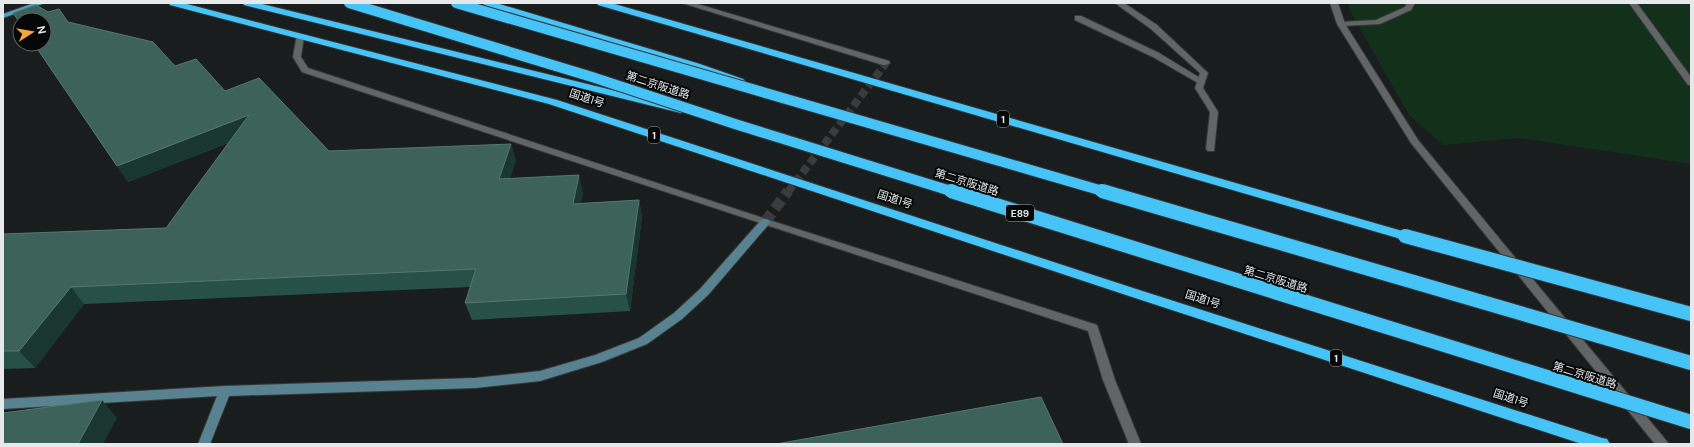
<svg xmlns="http://www.w3.org/2000/svg" width="1694" height="447" font-family="'DM Sans','Noto Sans JP',sans-serif">
	<style>
		.green { fill: #12301a }
		.lines { fill: none; stroke-linecap: round; stroke-linejoin: round }
		.secondary-tunnel-far1 { stroke: #393b3c; stroke-width: 8; stroke-dasharray: 8 4; stroke-linecap: butt }
		.secondary-tunnel { stroke: #393b3c; stroke-width: 11; stroke-dasharray: 11 5.5; stroke-linecap: butt }
		.lane-casing { stroke: #36383a; stroke-width: 2 }
		.street-casing { stroke: #36383a; stroke-width: 2 }
		.secondary-casing { stroke: #36383a; stroke-width: 2 }
		.primary-casing { stroke: #36383a; stroke-width: 2 }
		.highway-casing { stroke: #36383a; stroke-width: 2 }
		.lane { fill: #616565; fill-rule: evenodd }
		.street { fill: #616565; fill-rule: evenodd }
		.secondary { fill: #598291; fill-rule: evenodd }
		.primary { fill: #519ebd; fill-rule: evenodd }
		.highway { fill: #47c4f7; fill-rule: evenodd }
		.highway-bridge-far1-casing { stroke: #36383a; stroke-width: 12; stroke-linecap: butt }
		.highway-bridge-casing { stroke: #36383a; stroke-width: 16; stroke-linecap: butt }
		.highway-bridge-far1 { stroke: #47c4f7; stroke-width: 10 }
		.highway-bridge { stroke: #47c4f7; stroke-width: 14 }
		.wall { fill: #275148 }
		.shaded-wall { fill: #193630 }
		.building { fill: #3c6259; stroke: #567770 }
		.labels { text-anchor: middle; dominant-baseline: central; stroke-width: 4; stroke-linejoin: round; paint-order: stroke }
		.shield { fill: #060707; stroke: #a3a4a5; stroke-width: 1 }
		.shield-label { font-size: 10px; font-weight: bold; fill: #e6e8e9 }
		.street-label { font-size: 11px; fill: #e6e8e9; stroke: #060707 }
	</style>
	<rect width="100%" height="100%" fill="#1a1d1d"/>
	<path class="green" d="M1347,3H1691V164L1519,138L1443,145L1409,115L1351,13Z"/>
	<g class="lines">
		<path class="secondary-tunnel-far1" d="M788,192L886,63"/>
		<path class="secondary-tunnel" d="M765,222L788,191"/>
		<defs>
			<path id="lane" d="M1407,3H1415L1411,10L1380,24L1341,26L1337,24L1341,22L1376,20L1405,7Z
				M1629,3H1637L1691,77V85H1688Z
				M1075,16H1081L1159,53L1205,81L1204,83H1198L1153,57L1075,20Z"/>
			<path id="street" d="M682,3H694L889,61L890,63L886,65H883Z
				M1115,3H1124L1157,25L1208,73L1203,88L1218,112L1214,151H1208L1206,149L1210,112L1195,88L1200,73L1151,29Z
				M1330,3H1338L1345,24L1418,140L1669,444H1655L1411,143L1337,24Z
				M297,34H300L304,36L301,57L308,68L769,220L1097,325L1115,380L1141,444H1129L1103,380L1088,331L302,72L293,57Z"/>
			<path id="secondary" d="M765,219L769,220L770,222L769,224L708,295L682,319L647,344L602,362L540,381L475,388L229,396L210,444H198L217,396L3,409V399L225,386L475,378L540,371L595,355L639,338L674,313L700,289L761,220Z"/>
			<path id="primary" d="M34,3H45L3,18V14Z"/>
			<path id="highway" d="M169,3H183L557,100L1133,288L1602,438L1607,439L1610,444H1582L1123,294L549,104L170,5Z
				M243,3H258L685,108L686,110L681,113L244,5Z
				M483,3H496L700,64L743,79L745,81L743,83H737L694,68L484,5Z
				M597,3H611L1409,233L1411,236L1409,239H1401L598,5Z"/>
		</defs>
		<use href="#lane" class="lane-casing"/>
		<use href="#street" class="street-casing"/>
		<use href="#secondary" class="secondary-casing"/>
		<use href="#primary" class="primary-casing"/>
		<use href="#highway" class="highway-casing"/>
		<use href="#lane" class="lane"/>
		<use href="#street" class="street"/>
		<use href="#secondary" class="secondary"/>
		<use href="#primary" class="primary"/>
		<use href="#highway" class="highway"/>
		<defs>
			<path id="highway-bridge-far1" d="M349,3L592,77L735,124L954,192
				M456,3L1106,192"/>
			<path id="highway-bridge" d="M951,191L1691,422
				M1102,191L1691,363
				M1405,236L1691,314"/>
		</defs>
		<use href="#highway-bridge-far1" class="highway-bridge-far1-casing"/>
		<use href="#highway-bridge" class="highway-bridge-casing"/>
		<use href="#highway-bridge-far1" class="highway-bridge-far1"/>
		<use href="#highway-bridge" class="highway-bridge"/>
	</g>
	<path class="wall" d="M48,12L68,22L175,66L225,91L329,151L516,160L510,178L583,192L581,203L639,200L642,217L630,311L472,320L465,303L470,287L84,304L35,368L3,369V234L166,228L228,143L128,182L34,44H44Z"/>
	<path class="shaded-wall" d="M249,115L257,131L128,182L117,166Z
		M511,144L516,160L504,196L499,179Z
		M579,175L583,192L578,220L573,204Z
		M639,200L642,217L630,311L626,294Z
		M71,287L84,304L35,368L19,351Z
		M102,400L117,418L103,444H78Z"/>
	<path class="building" d="M36,5L48,12L59,9L68,22L153,42L175,66L196,59L225,91L259,78L329,151L511,144L499,179L579,175L573,204L639,200L626,294L465,303L476,269L71,287L19,351H3V234L166,228L249,115L117,166L34,44H44V20H20V23L13,13Z
		M1041,397L1063,444H776Z
		M102,400L78,444H3V413Z"/>
	<g class="labels">
		<g class="shield">
			<rect x="997" y="111" width="12" height="16" rx="3"/>
			<rect x="648" y="127" width="12" height="16" rx="3"/>
			<rect x="1006" y="205" width="28" height="16" rx="3"/>
			<rect x="1330" y="350" width="12" height="16" rx="3"/>
		</g>
		<g class="shield-label">
			<text x="1003" y="119">1</text>
			<text x="654" y="135">1</text>
			<text x="1020" y="213">E89</text>
			<text x="1336" y="358">1</text>
		</g>
		<g class="street-label">
			<text transform="translate(658 85) rotate(18)">第二京阪道路</text>
			<text transform="translate(587 98) rotate(18)">国道1号</text>
			<text transform="translate(967 182) rotate(17)">第二京阪道路</text>
			<text transform="translate(895 199) rotate(18)">国道1号</text>
			<text transform="translate(1276 279) rotate(17)">第二京阪道路</text>
			<text transform="translate(1203 299) rotate(18)">国道1号</text>
			<text transform="translate(1585 375) rotate(17)">第二京阪道路</text>
			<text transform="translate(1511 398) rotate(18)">国道1号</text>
		</g>
	</g>
	<rect width="1694" height="447" fill="none" stroke="#e6e8e9" stroke-width="8"/>
	<g transform="translate(32 32) rotate(78)"><circle r="19" fill="#060707" stroke="#606161"/>
	<path d="M0-3L7 15L0 10L-7 15Z" fill="#f1a640"/>
	<text y="-6" font-size="11" font-weight="bold" text-anchor="middle" fill="#e6e8e9">N</text>
	</g>
</svg>
